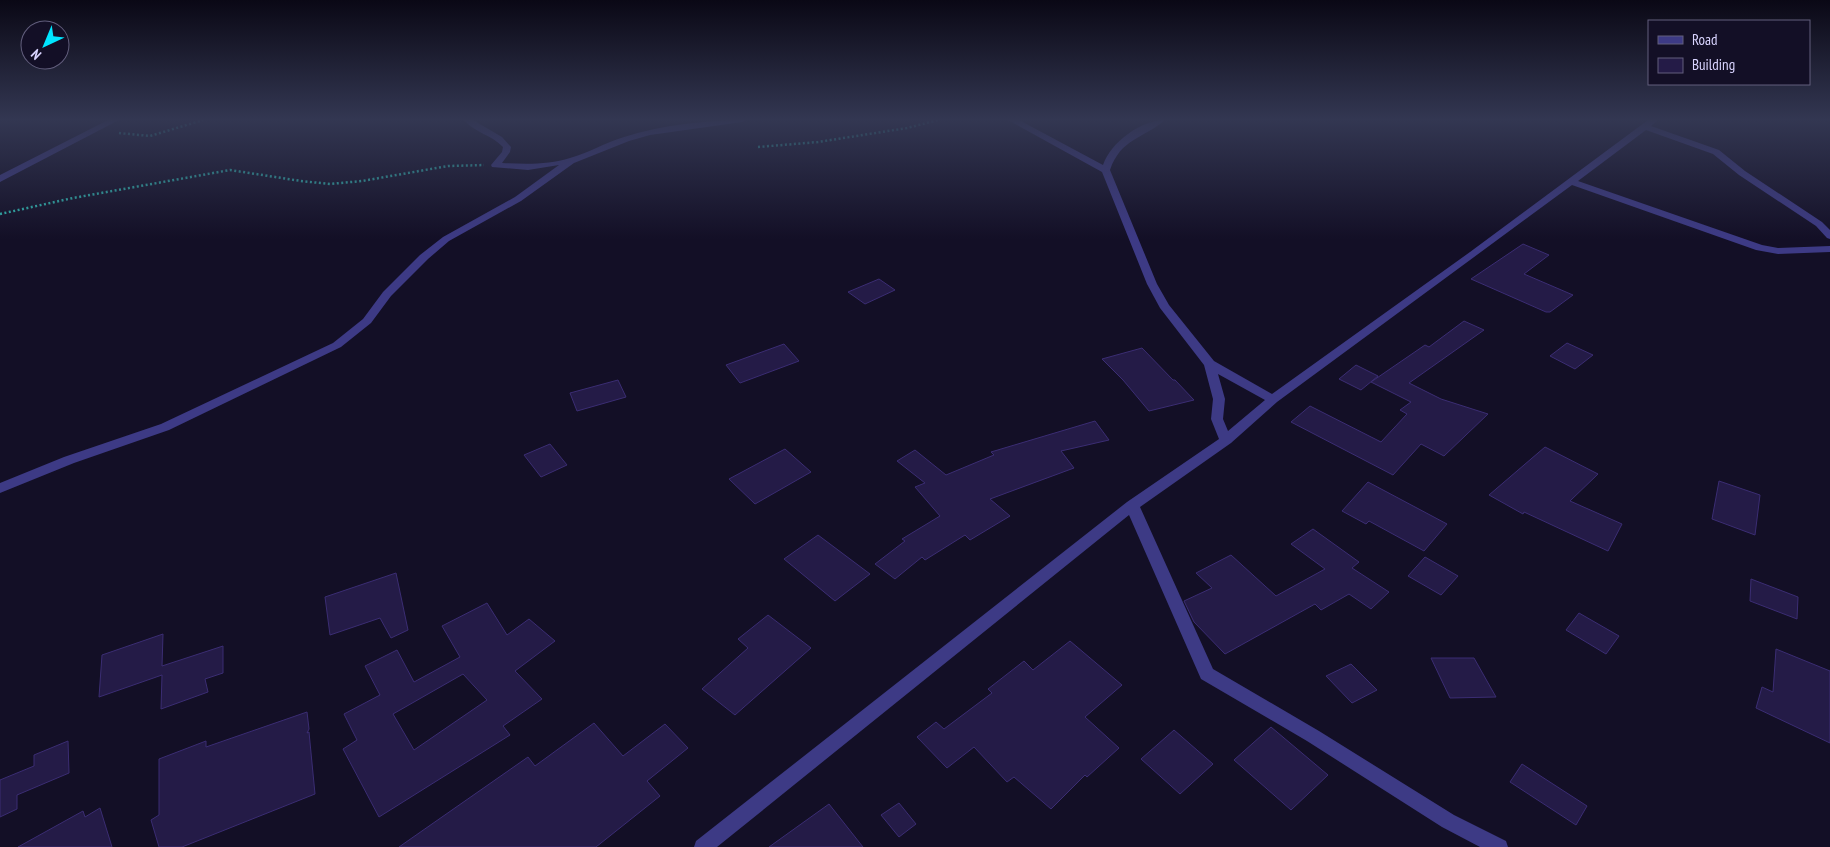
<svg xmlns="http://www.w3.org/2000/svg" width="1830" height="847" font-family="'PT Sans Narrow',sans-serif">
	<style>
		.building { fill: #241b47; stroke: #3b2d73; fill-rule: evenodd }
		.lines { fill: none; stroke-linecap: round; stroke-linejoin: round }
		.path { stroke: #2fb8b0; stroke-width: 2.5; stroke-dasharray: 2 2.5; stroke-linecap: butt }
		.minor { fill: #3d3a85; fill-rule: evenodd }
	</style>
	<rect width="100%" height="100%" fill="#130f26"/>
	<path class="building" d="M1523,244L1549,255L1524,274L1573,295L1550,312H1546L1471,279Z
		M879,279L895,290L865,304L848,292Z
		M1464,321L1484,330L1409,383L1441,399L1488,414L1444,456L1421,444L1393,475L1291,422L1310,406L1381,442L1407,414L1400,410L1411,402L1371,382L1425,345L1429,347Z
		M1567,343L1593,355L1575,369L1550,356Z
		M784,344L799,361L740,383L726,365Z
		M1142,348L1173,380H1175L1194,400L1149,411L1123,380L1102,359Z
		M1356,365L1378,376L1361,390L1339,379Z
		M618,380L626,397L577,411L570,393Z
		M1095,421L1109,440L1061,451L1074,468L990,499L1010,516L970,540L965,535L925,560L922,557L895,579L875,564L905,541L902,539L940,516L915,487L925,483L897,461L915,450L946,475L994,455L991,452Z
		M550,444L567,465L541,477L524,455Z
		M1545,447L1598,474L1570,501L1622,524L1608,551L1524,512L1523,514L1489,495Z
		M785,449L811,472L755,504L729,479Z
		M1719,481L1760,495L1755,535L1712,519Z
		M1368,482L1447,524L1424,551L1369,521L1366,524L1342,511Z
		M1313,529L1359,562L1352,568L1389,592L1371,609L1349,594L1321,610L1315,604L1225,654L1194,622L1184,601L1212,588L1196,573L1231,555L1276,596L1325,569L1291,544Z
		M818,535L870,574L835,601L784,559Z
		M1425,557L1458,576L1441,595L1408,576Z
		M396,573L408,630L391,638L380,618L330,635L325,597Z
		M1751,579L1798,597L1797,619L1750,601Z
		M487,603L507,635L529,619L555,641L515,671L542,699L503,726L510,735L379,817L343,749L357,740L344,714L380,695L365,666L397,650L414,682L460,657L442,626ZM463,674L487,700L414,750L393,714Z
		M1579,613L1619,636L1606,654L1566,630Z
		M768,615L811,648L735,715L702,689L748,648L738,639Z
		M163,634L162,666L223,646V673L205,679L208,692L161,709L162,675L99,697L102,655Z
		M1070,641L1122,685L1085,717L1119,748L1087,777L1085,775L1051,809L1014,777L1007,782L974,747L947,768L917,737L936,722L944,729L992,693L988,689L1024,661L1033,670Z
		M1776,649L1830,671V743L1756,708L1762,687L1773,692Z
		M1431,658H1474L1496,697L1450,698Z
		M1351,664L1377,690L1352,703L1326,676Z
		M307,712L309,729L307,733L309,732L315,794L182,847H159L151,820L159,815V759L206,741V747Z
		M594,723L623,756L665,724L688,748L647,781L660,796L596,847H399L528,757L535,766Z
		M1271,727L1328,775L1291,810L1234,760Z
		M1174,730L1213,764L1180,794L1141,759Z
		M68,741L69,773L17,795V809L0,817V780L34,766V755Z
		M1522,764L1587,806L1576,825L1510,782Z
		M899,803L916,824L899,837L881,815Z
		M829,804L863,847H769Z
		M100,808L112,847H18L83,811L85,817Z"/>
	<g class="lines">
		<path class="path" d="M119,133L150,136L203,120
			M758,147L818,142L907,128L938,120
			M0,214L73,198L230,170L301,181L330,184L362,181L448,166L484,165"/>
		<path class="minor" d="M108,120H119L0,182V175Z
			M464,120H473L502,137L511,147L510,152L502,163C524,164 549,165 570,158C589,153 606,142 624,137C662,125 706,120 746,120L742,122L650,135L629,141L574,163L521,201L449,241L428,259L391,296L371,323L341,347L169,430L74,463L0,493V483L64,457L161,424L333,343L363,319L383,292L420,255L443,237L515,197L559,165L528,170L492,167L491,165L502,152L503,147C492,135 475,133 464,120Z
			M1008,120H1019L1103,165C1111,142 1141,120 1165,120C1143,139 1121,138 1110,170L1157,284L1169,305L1214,361L1272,394L1470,252L1648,120H1658L1651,126L1719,150L1745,171L1822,222L1830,230V239L1827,238L1816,226L1739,175L1713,154L1646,130L1578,181L1762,245L1778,248L1830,246V252L1778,254L1756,250L1572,185L1277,402L1231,443L1140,507L1213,669L1319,731L1454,815L1506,841L1508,847H1480L1442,827L1307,741L1201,679L1129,515L717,847H694L696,841L1127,502L1219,439L1211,419L1213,399L1204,365L1160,308L1147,284L1102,172ZM1218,374L1265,400L1228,431L1223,419L1225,399Z"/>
	</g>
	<linearGradient id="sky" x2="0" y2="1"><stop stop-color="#0a0815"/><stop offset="0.5" stop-color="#333752"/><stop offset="1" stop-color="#333752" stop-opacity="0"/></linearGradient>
	<rect width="1830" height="239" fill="url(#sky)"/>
	<rect x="1648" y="20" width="162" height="65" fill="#130f26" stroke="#625e7d"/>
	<rect x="1658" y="36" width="25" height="8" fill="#3d3a85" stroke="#625e7d"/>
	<text x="1692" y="45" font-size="15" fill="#d9d4ff">Road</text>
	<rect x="1658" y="58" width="25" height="15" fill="#241b47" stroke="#625e7d"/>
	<text x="1692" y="70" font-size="15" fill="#d9d4ff">Building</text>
	<g transform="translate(45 45) rotate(224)"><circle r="24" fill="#130f26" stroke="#625e7d"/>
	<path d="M0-4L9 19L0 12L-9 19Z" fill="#00e5ff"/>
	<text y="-8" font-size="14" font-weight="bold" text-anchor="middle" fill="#d9d4ff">N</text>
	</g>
</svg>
